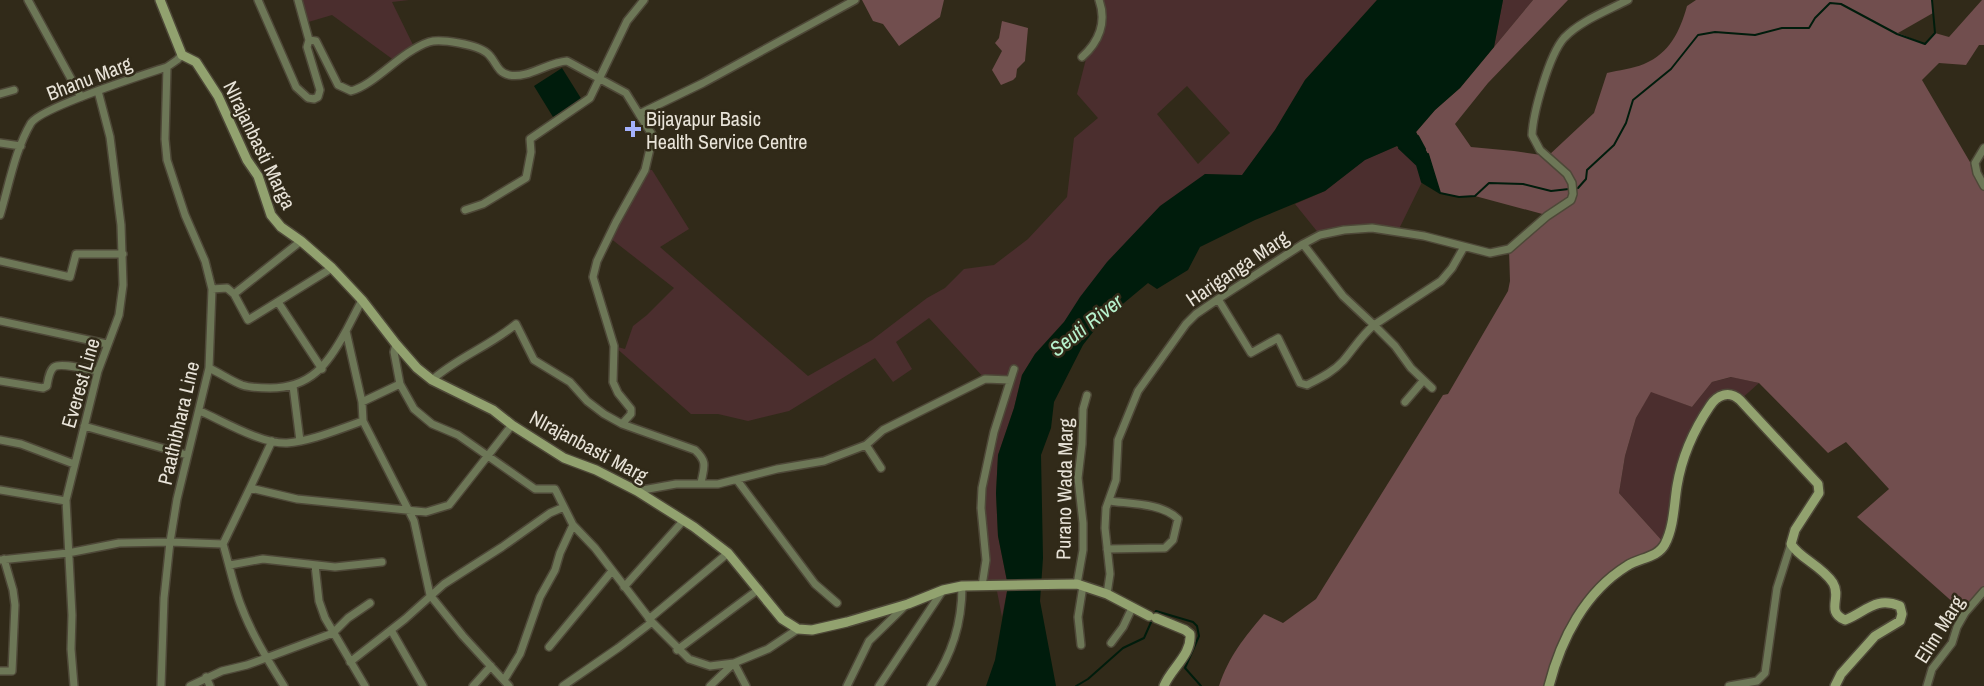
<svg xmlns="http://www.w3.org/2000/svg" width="1984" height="686" font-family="'Archivo Narrow',sans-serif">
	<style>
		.green { fill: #4b2e2e; fill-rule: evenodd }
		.forest { fill: #714e4e }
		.water { fill: #001c0c }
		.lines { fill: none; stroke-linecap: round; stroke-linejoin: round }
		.stream { stroke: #001c0c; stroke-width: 2 }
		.street-casing { stroke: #4e4838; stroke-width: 10 }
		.secondary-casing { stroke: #4e4838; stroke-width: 12 }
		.street { stroke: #6d7757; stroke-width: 7 }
		.secondary { stroke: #92a26f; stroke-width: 9 }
		.poi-dot { fill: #a4b1fc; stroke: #312a19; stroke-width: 2 }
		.labels { text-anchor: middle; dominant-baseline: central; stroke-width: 5; stroke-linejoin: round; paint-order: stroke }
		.street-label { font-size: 20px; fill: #e8e3d8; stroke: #312a19 }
		.poi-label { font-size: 20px; fill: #e8e3d8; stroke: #312a19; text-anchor: start }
		.water-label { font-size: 21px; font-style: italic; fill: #b7f1cc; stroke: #312a19 }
	</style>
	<rect width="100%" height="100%" fill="#312a19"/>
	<path class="green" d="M298,0H409L392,2L415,49L395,61L332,15L305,23Z
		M1099,0H1377L1305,80L1275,130L1242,176L1205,174L1064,322L1035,354L1022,375L1014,408L998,455L996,493L998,536L1008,586L1002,617L996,586H982L986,560L982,488L1010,380L985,379L929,318L896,342L912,369L893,382L875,358L789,411L748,421L718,414H691L614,346L625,349L633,326L647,315L674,288L610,238L645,170H652L689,229L660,247L808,376L872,340L927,298L945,288L964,269L994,265L1028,239L1067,197L1074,138L1098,118L1077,94L1086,59L1082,57L1101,29ZM1187,86L1230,133L1198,164L1157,114Z
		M1503,0H1533L1494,47Z
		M1397,146L1417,165L1422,182L1398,231L1371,228L1320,235L1295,204L1325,191L1364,160Z
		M1732,377L1759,383L1740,400L1724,394L1688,442L1665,544L1619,493L1625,456L1636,418L1651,391L1692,407L1712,382Z"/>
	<path class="forest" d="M862,0H944L940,17L899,46L883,24L873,21Z
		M1533,0H1568L1488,83L1455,124L1471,147L1514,151L1548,156L1594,113L1607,73C1619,70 1632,69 1644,64C1670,53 1680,31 1687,6L1696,0H1932L1933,13L1898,33L1925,44L1935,33L1949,37L1982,0H1984V45H1979L1966,65L1939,63L1922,80L1984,186V590L1965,613L1857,517L1889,489L1846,442L1828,453L1759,383L1731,377L1712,382L1692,407L1651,392L1636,418L1625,456L1619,493L1665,544L1630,564L1584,607L1549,686H1219C1229,656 1244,638 1264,614L1283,623L1316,599L1443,395L1448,394L1508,291L1510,281L1509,249L1546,215L1475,196L1459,197L1440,193L1429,156L1416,132L1435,110L1460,88Z
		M1002,21L1028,28L1025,61L1017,69L1016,77L1013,80L1001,85L992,70L1002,51L995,43L999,38Z"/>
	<path class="water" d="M1377,0H1503L1494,47L1460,88L1435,110L1416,132L1429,156L1440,193L1422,182L1417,165L1397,146L1365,160L1325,191L1255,220L1200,247L1188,270L1157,289L1148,283L1100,323L1083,345L1054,402L1051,428L1041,455L1043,558L1040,601L1056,686H986L995,660L1008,586L998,536L996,493L998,455L1014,408L1022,375L1035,354L1064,322L1080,297L1107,262L1160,206L1205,174L1242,175L1275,130L1305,80Z
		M562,68L582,100L553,117L534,86Z"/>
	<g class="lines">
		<path class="stream" d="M1418,136L1425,149
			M1399,148L1417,165L1422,182L1440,193
			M1428,154L1440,193L1459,197L1475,196L1489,183L1523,184L1551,191L1578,188L1586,179L1587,170L1614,145L1626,123L1633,100L1671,69L1698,35L1715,32L1755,35L1782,28H1809L1815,18L1830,3L1841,4L1897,34L1925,44L1935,33L1932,0
			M1076,686L1088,679L1123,648L1144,638L1156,611L1193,622L1197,626L1199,636L1185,668L1201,686"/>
		<defs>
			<path id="street" d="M28,0L81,97
				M258,0L296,87L308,98L314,99L318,97L320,90L307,47L309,40L316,41L338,85L351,91C376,84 400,52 429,42C440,38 478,45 487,53C496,60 496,72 509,75C528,79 548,62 567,61L626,93L639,114L703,83L855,0
				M298,0L309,40
				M1082,57C1099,42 1107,22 1099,0
				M0,94L14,90
				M639,114L653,136L645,170L616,222L597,261L593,277L614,346L613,382L618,393L631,409V414L622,424L695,450C708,462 704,467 701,483
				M0,143L21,146
				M1984,148L1975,163L1977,173L1984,186
				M465,210L483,204L526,178L531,152L530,139L590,98L627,21L644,0
				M0,215C9,185 15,150 31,123C42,107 143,75 167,67L177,60L182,55
				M1303,244L1343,296L1374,325L1395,346L1411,368L1432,388
				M0,261L70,277L76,254H123
				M212,289L227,288L234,294L301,241
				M234,294L248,320L332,268
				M1218,299L1251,353L1278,338L1300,383L1307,385C1320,378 1333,372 1343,361C1354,348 1362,335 1374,325L1441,281L1452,268L1464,247
				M362,300L346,331L362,402L363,421L414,521L430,595L463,636L509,686
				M278,302L322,369
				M0,321L107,344
				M209,368C220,373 231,381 242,385C251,388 261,388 270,388C311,388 328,364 346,331
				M432,380C458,357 490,346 516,324L534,360L570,382L587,401L604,414L622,424
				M0,381L43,388L47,386C48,380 49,371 54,367C61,362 89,370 98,371
				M400,384L414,409L432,424L458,435L535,489H555L564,507
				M293,386L300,441
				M362,402L400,384L394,352L396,344
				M1405,402L1423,381
				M200,411C223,421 261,444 287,443C312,441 339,429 363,421
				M84,426L187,455
				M0,440L21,444L74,464
				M272,441L250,488L297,499L426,512L449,505L512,425
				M866,445L881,468
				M737,480L815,584L837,603
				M0,490L66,501
				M637,491L676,484H718L777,469L824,461L866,445L883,430L985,379L1010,380
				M223,544C229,564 233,584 240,603C251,633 267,659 284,686
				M1107,549L1165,548L1173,540L1178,519C1162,503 1130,504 1109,501
				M0,560L68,553L119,543L170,542L223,544L250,488
				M230,565L263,559L335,567L382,562
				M315,565L319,601L325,618L365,686
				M1077,584L1083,550V523L1078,478L1082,444L1083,409L1087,395
				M982,586L986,560L981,508L982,488L994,432L1014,369
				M624,587L683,521
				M1107,594L1110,574L1105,528L1106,508L1116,480L1118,440L1138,391L1186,324L1196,314L1218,299L1303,244L1320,235L1344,230L1372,228L1424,236L1490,253L1509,249L1547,216L1571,200L1573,194L1572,183L1567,174L1540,150L1532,135C1533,113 1549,55 1564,38C1580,21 1607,11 1628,0
				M649,619L728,553
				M391,630L423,686
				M1111,643L1123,627L1132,608
				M1081,645L1078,617L1083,586
				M549,647L612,571
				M677,650L759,589
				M350,662L405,619L444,584L502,547L550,513L564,507L573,525L595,548L652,622L689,659L710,666L734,663L768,649L798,629
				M0,671H12L15,605L13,590L4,559
				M206,677L210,686
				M504,680L520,654L540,597L555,570L560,553L573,525
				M74,686L71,649L72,615L66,500L98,371L119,315L123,285L121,225L110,137L98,91
				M161,686L164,598L170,542L177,499L209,368L212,289L205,261L185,215L167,160L165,139L167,67
				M190,686L222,671L247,665L333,633L348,618L370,603
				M473,686L491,666
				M563,686L618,648L652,622
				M710,686L734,663L746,686
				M847,686L869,641L906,605
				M879,686L943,590
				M931,686C952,654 962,624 962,586
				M1729,686L1757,681L1765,673L1777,588L1791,544
				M1927,686L1932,669L1952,643L1957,627L1965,613L1984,591"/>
			<path id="secondary" d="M160,0L182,55L196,62L218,96L247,160L258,176L271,215L281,227L301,241L332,268L362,300L396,344L417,368L432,380L493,410L512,425L564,458L596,470L637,491L694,527L728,553L782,619L798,629L812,630L847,622L908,604L943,590L962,586L1077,584L1107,594L1149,616
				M1156,618L1185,630L1190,634C1192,655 1171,668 1164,686
				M1549,686C1561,639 1585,592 1627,566C1639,558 1658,558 1665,544C1674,527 1674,504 1677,486C1682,456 1693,431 1710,406C1717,395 1729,390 1740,400L1818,484L1819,493L1795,530L1791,544C1799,558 1822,566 1833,583C1842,598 1825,611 1845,620C1866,612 1875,596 1900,606L1902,614L1900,621L1875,636L1841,674L1835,686"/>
		</defs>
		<use href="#street" class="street-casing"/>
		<use href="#secondary" class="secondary-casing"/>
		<use href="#street" class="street"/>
		<use href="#secondary" class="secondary"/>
	</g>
	<path class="poi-dot" d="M630 120h6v6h6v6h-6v6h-6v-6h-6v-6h6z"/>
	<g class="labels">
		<g class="street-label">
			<text transform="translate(89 78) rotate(-21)">Bhanu Marg</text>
			<text transform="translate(260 145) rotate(64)">NIrajanbasti Marga</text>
			<text transform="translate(1237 268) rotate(-34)">Hariganga Marg</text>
			<text transform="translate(80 383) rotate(-74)">Everest Line</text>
			<text transform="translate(178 423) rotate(-77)">Paathibhara Line</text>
			<text transform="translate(589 446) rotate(28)">NIrajanbasti Marg</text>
			<text transform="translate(1064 489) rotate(-89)">Purano Wada Marg</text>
			<text transform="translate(1939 629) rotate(-58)">Elim Marg</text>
		</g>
		<g class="poi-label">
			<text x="646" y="118">Bijayapur Basic<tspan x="646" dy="23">Health Service Centre</tspan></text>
		</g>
		<g class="water-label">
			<text transform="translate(1086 325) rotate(-38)">Seuti River</text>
		</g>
	</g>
</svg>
